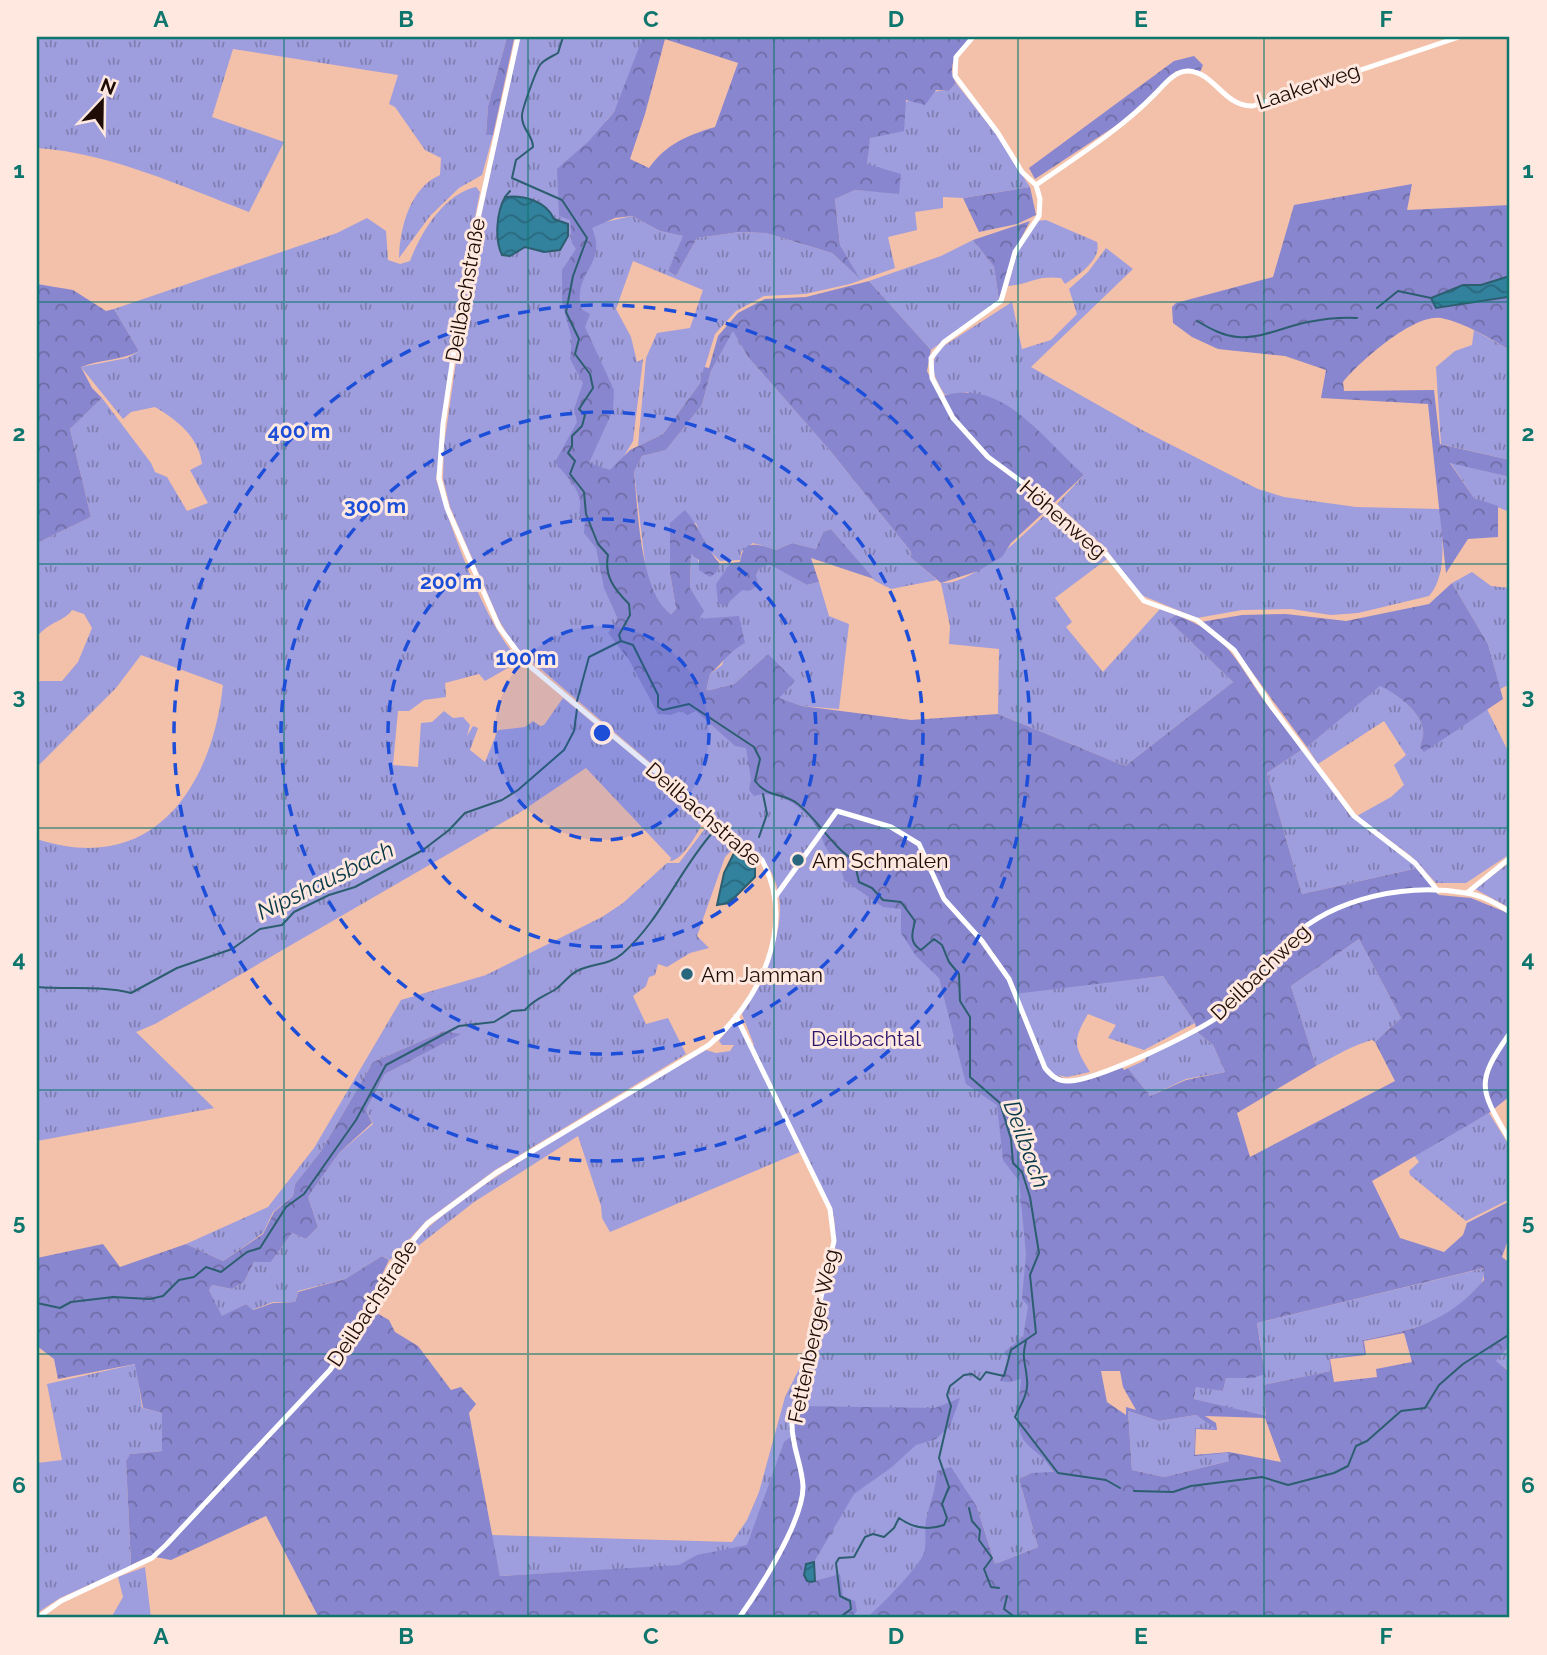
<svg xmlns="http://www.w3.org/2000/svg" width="1547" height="1655" font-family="Raleway,sans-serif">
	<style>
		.grass { fill: url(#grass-tufts) }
		.forest { fill: url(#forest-crowns); fill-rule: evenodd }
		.water { fill: url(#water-waves); stroke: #2c5e70; stroke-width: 2 }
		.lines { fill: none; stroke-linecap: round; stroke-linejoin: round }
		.stream { stroke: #2c5e70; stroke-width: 2 }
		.street { stroke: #fff; stroke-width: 5 }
		.grid { fill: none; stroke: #0f766e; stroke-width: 2; stroke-opacity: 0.55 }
		.ring { fill: none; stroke: #1d4ed8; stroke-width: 3.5; stroke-dasharray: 12 9 }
		.poi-dot { fill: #28677d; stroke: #fee8df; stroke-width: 2.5 }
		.labels { text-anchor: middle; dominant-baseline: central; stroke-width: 6; stroke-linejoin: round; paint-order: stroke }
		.street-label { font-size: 21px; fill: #1e0d06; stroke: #fee8df }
		.poi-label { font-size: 21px; fill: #1e0d06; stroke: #fee8df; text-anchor: start }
		.park-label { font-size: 21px; fill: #2a166c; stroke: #fee8df }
		.water-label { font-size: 23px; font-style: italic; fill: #073847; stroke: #fee8df }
		.centre { fill: #1d4ed8; stroke: #fee8df; stroke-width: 3.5 }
		.ring-label { font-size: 21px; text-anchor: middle; font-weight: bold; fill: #1d4ed8; stroke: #fee8df; stroke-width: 6; stroke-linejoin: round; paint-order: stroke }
		.neatline { fill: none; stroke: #0f766e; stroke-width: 2.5 }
		.grid-label { font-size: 23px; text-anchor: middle; font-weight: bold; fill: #0f766e }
	</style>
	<defs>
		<pattern id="grass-tufts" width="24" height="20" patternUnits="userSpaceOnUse" patternTransform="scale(1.75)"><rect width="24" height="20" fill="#9e9ddd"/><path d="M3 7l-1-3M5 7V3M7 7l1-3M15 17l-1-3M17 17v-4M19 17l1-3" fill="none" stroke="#807eb1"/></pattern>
		<pattern id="forest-crowns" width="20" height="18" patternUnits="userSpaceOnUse" patternTransform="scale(1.75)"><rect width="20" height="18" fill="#8886cf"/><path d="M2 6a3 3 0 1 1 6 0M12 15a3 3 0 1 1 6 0" fill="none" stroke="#6f6ca6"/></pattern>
		<pattern id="water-waves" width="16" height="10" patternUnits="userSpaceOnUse" patternTransform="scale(1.75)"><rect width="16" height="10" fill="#32819d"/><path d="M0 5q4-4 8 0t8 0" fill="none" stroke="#2a687e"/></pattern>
	</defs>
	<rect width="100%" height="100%" fill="#f3c0aa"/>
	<path class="grass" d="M37,37H507L488,106L486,134L493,135L482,175L459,188L430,216L399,258C400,227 410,188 440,175L441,158L425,150L395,107L389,104L398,75L233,49L212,117L284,142L249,212C181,186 110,153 37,148Z
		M520,37H648L614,112L606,121L605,222L632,216L660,231L684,236L668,271L676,276L697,238L740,232L766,233L832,253L858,277L840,245L835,199L855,190L899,193L867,164C868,156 867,143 871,137C888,110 917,89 949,91L956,83L996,134L1030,187L963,198L943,197V208L915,212L917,230L888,237L895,268L850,284L805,294L764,296L736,311L715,334L700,383L663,434L638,446L646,358L657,333L690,328L703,290L633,261L616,309L631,337L637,362L643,359L633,441L620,463L622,514L673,658L1019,992L1163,976L1195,1023L1144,1050L1108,1038L1116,1025L1088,1014C1072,1041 1074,1046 1090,1072L1067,1077L1057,1075L1025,1442L1046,1458L1053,1473H1031L1019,1479L1038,1547L995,1564L977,1507L972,1501L884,1618H326L490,1587L662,1567L500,1576L491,1535L732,1542L747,1520L759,1492L785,1397L813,1341L835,1228L834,1218L800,1152L610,1232L602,1218L601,1206L578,1136L474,1202L418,1246L390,1277C392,1224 654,1081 706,1050L716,1053L730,1051L734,1045H722L719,1041L733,1023H738L750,1046L754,1045L742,1014C767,968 800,910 764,860L514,646L499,620L450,507L443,479L444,445L469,272Z
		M476,187L480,192L463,277L436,479C450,527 486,627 520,661L485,681L479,674L445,683L446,697L424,700L409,711H398L393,765L418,767L421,723L432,722L444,711L453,718L463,717L470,725L467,736L473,726L478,728L470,750L485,762L498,730L525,727L533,721L540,726L544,725L563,698L706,816C701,828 683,861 670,861L671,858L586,768L519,813L155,1024L136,1032L214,1108L37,1141V839C152,877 212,788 223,685L141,655L116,688L39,765L37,762V685L40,681H62L78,662L92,628L84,614L72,610C65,621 48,622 37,637V543L91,517L70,429L102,398L151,463L155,472L167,477L187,511L208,503L190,470L202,464C199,437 177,420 155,407L131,412L123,419L81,367L127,358L139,351L114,309L337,233L367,218L386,231L388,260L400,264L410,261C421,232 444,194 476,187Z
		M1046,220L1097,242C1102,260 1078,275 1065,284L1061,278C1035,275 1032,284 1008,286L1017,253L1037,221Z
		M973,240L994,267L999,300L931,350L869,281L941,256Z
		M1106,248L1133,269L1031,367L1144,431L1258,489L1284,497L1356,507L1440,509C1442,535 1448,575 1429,596L1358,613L1331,615L1291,609L1242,610L1197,618L1141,595L1105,548L1057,504L1084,475L968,392L945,395C934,378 927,363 942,347L1012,302L1022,349L1051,340L1077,314L1069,289L1088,272Z
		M733,330L748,357L832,453L912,553L910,557L937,580L891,589L875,581L831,529L823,532L816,549L792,543L776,550L753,543L741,552L740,560L720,561L704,545L696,523H670V573L676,609L671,614L659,606L647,579L634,472L642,456L666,450L702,405L711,371Z
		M1474,330L1510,350V460L1441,444L1436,367L1455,351L1472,345Z
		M1450,462L1510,477V512L1474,498Z
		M1053,507L1107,559L1055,598L1072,622L1066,627L1103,672L1160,609L1176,615L1168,620L1233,682L1125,766L998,714L999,649L949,644L950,626L941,583C976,585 1029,529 1053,507Z
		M691,554L696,555L699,563L717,572L720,564H730L756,576L759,569L769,563L807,585L819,582L829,616L849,624L839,709L802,706L778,698L768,654L734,684L706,691L710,674L722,665L726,653L698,619V606L690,588Z
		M1472,572L1491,586L1510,588V684L1500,689L1488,644L1452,583Z
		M1380,685C1396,693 1420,711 1423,730C1424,735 1421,742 1420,747L1487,709L1510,755V854L1466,883H1436L1411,856L1357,816L1391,797L1404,785L1394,765L1406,755L1384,721L1318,764L1307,747Z
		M1303,749L1349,814L1418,868L1302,894L1267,773Z
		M710,822L738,844L725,857L697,936L709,948L690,953L667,967L658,964L655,975L649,977L646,986L633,996L646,1024L668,1018L686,1054L495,1170L426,1221L390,1260L382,1256L345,1279L298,1291L295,1302H273L252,1310L246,1304L222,1317L209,1290L212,1285L232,1289L244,1282L254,1262H271L292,1233L306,1239L318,1227L308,1197L339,1153L373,1124L366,1110L385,1074L460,1034L444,1031L373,1062L321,1151L295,1184L293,1196L273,1212L263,1233L223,1261L186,1244L268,1207L314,1148L401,1000L486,975L602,917L623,903L667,863H679Z
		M1510,862V908L1475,889Z
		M1359,939L1401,1018L1375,1042L1372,1040C1350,1046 1336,1056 1316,1066L1291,986Z
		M1197,1032L1213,1045L1225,1072L1186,1079L1150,1096L1128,1068L1144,1061L1148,1054Z
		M1489,1113L1510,1147V1199L1466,1221L1410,1175L1409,1171L1419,1162L1414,1155Z
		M1485,1268C1483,1316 1400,1333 1362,1340L1364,1354L1329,1358L1330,1371L1263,1385L1266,1417L1194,1399L1196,1386L1223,1391L1226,1378L1264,1367L1257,1323Z
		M1510,1345V1371L1495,1361Z
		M136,1364L142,1408L162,1413V1451L130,1454L126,1461L131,1566L60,1598L37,1613V1463L62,1460L47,1384Z
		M1128,1411L1159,1421L1196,1415L1217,1429H1195L1194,1455L1229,1453V1461L1164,1477L1132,1470Z
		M145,1567L151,1618H111L123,1597L118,1577Z"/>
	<path class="forest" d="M507,37H514V39L493,135H486L488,106Z
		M643,37H971C959,51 945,64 956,83L949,91L936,90L925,105L906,100L904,131L870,138L867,164L901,174L899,194L855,190L835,199L840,245L860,279L832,253L766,233L740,232L697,238L676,276L668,271L683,236L660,231L632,216L615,218L592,228C608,265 573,270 581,309L590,314L585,327L614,390L613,410L589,463L610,470L630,450L663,434L700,383L704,367L709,368L718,336L738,313L765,299L806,297L869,281L931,350L927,371L940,397C1003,375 1043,440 1084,475L1011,543L1002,557L978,571L941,583L910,557L912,553L832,453L748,357L733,331L711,371L702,405L666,450L642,456L634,472C638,509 640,594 671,614L676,609L670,573V523L685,510C700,527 705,547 720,564L740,562C743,538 757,544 776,550L792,543L816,549L823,532L831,529L874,579L811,558L819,582L807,585L769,564L759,569L756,576L759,585L749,591L742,590L725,606L718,603L716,584L730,564H720L717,572L710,577L699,570V560L691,554L690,588L704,611L699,619L739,616L745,643C727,653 724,662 710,674L706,691L734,684L768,654L795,681L779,698L802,706L911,720L998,714L1125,766L1233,682L1168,620L1176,615C1229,635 1235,660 1265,702C1277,718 1290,734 1303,749L1267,773L1302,894L1418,868L1439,895L1471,898L1510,914V1096L1489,1113L1372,1181L1400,1238L1444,1252L1463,1235L1467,1223L1510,1201V1234L1502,1257L1510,1263V1345L1496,1361L1510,1372V1618H866C878,1609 920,1566 924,1553C927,1543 924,1530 926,1520C930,1503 936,1489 937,1471L951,1467L977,1507L995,1564L1038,1547L1019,1479L1031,1473L1053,1472C1046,1458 1037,1454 1027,1444C1012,1429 1020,1398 1021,1379L1010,1382L1000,1381L1009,1359L1004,1352L1023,1337L1028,1306L1022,1299L1026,1254L1019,1181L1003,1160L997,1105L966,1084L939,978L916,956L901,933V909L883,907L844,880C841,865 832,859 825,846C822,841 823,836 819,831C807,810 780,788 754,796L749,790L751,779L746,748L735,746L696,711L687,715L681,711L671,715L658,714L629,660L608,633L618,619L604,588L596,548L584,533L585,522L579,513C585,493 567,477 555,462L577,422L574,409L583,383L570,359L572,340L562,302V270L576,249L572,243L570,220L559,216L557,169L589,141L614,112ZM665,39L738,63L715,127C688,135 666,144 649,168L630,159L645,114ZM1359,939L1401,1018L1375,1042L1395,1081L1250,1157L1237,1113L1316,1066L1291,986ZM1163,976L1195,1023L1197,1032L1213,1045L1225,1072L1186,1080L1150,1096L1128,1068L1124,1070L1121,1066L1068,1080L1044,1069L1013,994ZM1484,1268V1280C1448,1322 1415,1330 1362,1340L1364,1353L1329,1358L1330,1371L1263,1385L1266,1416L1194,1399L1196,1387L1223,1391L1226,1378H1253L1265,1374L1257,1323ZM1404,1333L1412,1362L1376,1369L1377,1377L1334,1382L1330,1359L1366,1355L1364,1341ZM1101,1371H1120L1123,1387L1136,1410L1126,1407V1415L1107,1402ZM1128,1411L1159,1421L1196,1415L1216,1429L1195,1428L1194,1456L1228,1453L1229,1461L1164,1477L1132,1470ZM1205,1416L1265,1418L1281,1462L1229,1452L1195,1455L1196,1429L1217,1430L1216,1423Z
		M1194,56L1203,65L1200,72L1176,71L1135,113L1035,179L1029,168L1174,61Z
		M1412,184L1407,210L1510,205V350C1489,338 1466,323 1441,318C1414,313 1359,362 1343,382L1344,391L1434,390L1440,444L1510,460V477L1450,463L1474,498L1498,506V537L1468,539L1446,573L1428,404L1321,398L1326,370L1285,356L1218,349L1192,337L1173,323L1172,307L1176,303L1273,277L1294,205Z
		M1030,187L1036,215L1017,224L979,232L963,198Z
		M1030,221L1014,252L999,300L994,267L973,240Z
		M37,284L73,290L106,311L114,309L139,351C121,361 101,359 81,367L92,388L102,398L70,429L91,517L37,543Z
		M1452,583L1488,644L1503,699L1424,752L1420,747C1421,742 1424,735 1423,730C1420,711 1396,693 1380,686L1307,747L1235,649L1201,622L1242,615L1286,614L1346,621L1429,604Z
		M444,1031L461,1034L385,1074L366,1110L372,1123L339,1153L308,1197L318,1227L306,1239L292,1233L271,1262H254L244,1282L232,1289L212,1285L209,1290L222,1316L246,1304L253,1310L273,1303L295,1302L298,1292L345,1279L382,1256L389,1260L361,1318L367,1321L373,1311L389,1320L395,1332L418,1346L451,1390L461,1387L476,1404L469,1413L500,1576L679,1565L697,1555L747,1545L784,1442L792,1436L799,1406L935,1408L960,1398L950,1426L936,1439L916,1445L892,1467L854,1494L814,1562L806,1564L804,1575L811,1582L840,1574L843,1596L855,1601L857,1611L852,1617L319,1618L266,1516L171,1560L150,1556L131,1565L126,1461L130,1454L162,1451V1413L143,1408L135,1364L58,1379L54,1359L37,1346V1258L103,1244L120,1267L186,1244L223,1261L263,1234L274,1212L293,1196L295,1184L321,1151L373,1062Z"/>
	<path class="water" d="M505,197C524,195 546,201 554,219L568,224V236L560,250L544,252L525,247L510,256L502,255C494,239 497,211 505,197Z
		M1510,276L1508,297L1436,308L1431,298L1463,285H1481Z
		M735,851L745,854L755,866V877L729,903L717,905L724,873Z
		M814,1562L815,1581L811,1582L807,1581L804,1575L806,1564Z"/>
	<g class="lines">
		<path class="stream" d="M563,37L558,53C553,56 543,60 540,65C536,71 521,111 522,117C522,130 533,135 533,147L516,160L512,178L562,200L587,238L573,276L566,312L579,339L575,354L590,374L593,388L579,409L585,415L582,426L572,436V446L568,453L575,461L570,474L584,492L586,514L598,544L608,555C604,576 614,589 629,604L630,615L619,635L621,641L633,645L658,695V707L663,710L689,704L754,747L760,759L755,781C769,799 783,792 798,804C819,821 832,847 854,860L859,882L872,888L883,900L901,902L915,921C912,933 909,943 921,950L934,939L942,945L949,962L959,974L960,1001L970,1017V1077L1000,1103L1011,1139L1013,1163L1022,1172L1030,1197L1039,1253L1030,1275L1036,1333L1011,1350L1004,1376L986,1372L980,1380L972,1374L964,1375L950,1386L947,1395L951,1406L939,1458L949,1487L942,1504L947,1518L944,1525C927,1531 913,1528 899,1518L894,1528L884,1537L873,1534L865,1537L854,1557L839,1558L836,1563L840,1596L850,1601L851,1609L839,1618
			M505,197L510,191
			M1377,308L1398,291L1431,298
			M1197,321C1209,328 1223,336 1238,337C1262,339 1285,326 1308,322C1323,319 1341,317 1357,318
			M577,701L589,657L621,641
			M759,837L767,814L763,794
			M37,987C68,990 101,985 131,993L177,968L232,949L260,929L282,925L294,912L329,895L355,887L423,850L449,830L465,813L502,800L518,790L564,750L574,731L577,709
			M37,1303L60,1308L71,1302L113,1297L150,1299L163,1296L179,1280L194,1277L206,1267L221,1272L247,1252L260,1248L286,1207L304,1194L356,1120L386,1065L459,1026L494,1022L512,1011L525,1010C534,999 545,996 556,989C563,984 569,975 577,971C592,963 608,966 622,954C661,920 679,870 713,832L729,843
			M1026,1341C1021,1360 1026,1362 1027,1380C1029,1393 1020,1406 1015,1417L1058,1473L1106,1480L1120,1488
			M1134,1491L1173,1492L1191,1486L1262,1477L1288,1485L1334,1473L1348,1466L1356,1446L1367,1441L1401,1411L1425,1408L1439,1385L1463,1364L1510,1334
			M969,1508L972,1521L980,1530L979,1540L992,1558L984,1569L991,1587L999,1588
			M1007,1596L1004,1609L1016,1618"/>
		<path class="street" d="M973,37L956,57L955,76L998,133L1022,172L1036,185L1040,199L1039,216L1015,252L1001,301L944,342L931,358L932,378L953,418L988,457L1057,508L1107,555L1144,601L1197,620L1234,650L1272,707L1354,816L1415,863L1438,891
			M1036,185C1076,157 1120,130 1155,94C1164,85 1175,70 1189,71C1215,73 1224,107 1253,106L1459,37
			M1467,893L1510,858
			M775,897L837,811L891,827L919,844L944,899L982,941L1009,979L1045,1068C1051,1075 1057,1081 1067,1081C1094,1082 1202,1031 1223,1013C1248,991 1266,960 1291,938C1336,897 1407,883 1466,893C1482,895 1497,904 1510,912
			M736,1016L830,1209L834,1241L792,1422C791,1445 802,1464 803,1486C804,1520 759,1590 739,1618
			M1510,1033C1474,1084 1480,1089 1510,1141
			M37,1618L61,1601L152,1558L166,1545L330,1370L369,1312L390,1267L428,1223L496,1173L709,1045C760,1001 797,925 762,860L526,663L499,627L447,508L439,478L443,424L465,277L518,37"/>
	</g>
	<path class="grid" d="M284,37V1618M528,37V1618M774,37V1618M1018,37V1618M1264,37V1618M37,302H1510M37,564H1510M37,828H1510M37,1090H1510M37,1354H1510"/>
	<circle cx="602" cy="733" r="107" fill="#1d4ed8" fill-opacity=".12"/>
	<g class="ring">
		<circle cx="602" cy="733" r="107"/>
		<circle cx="602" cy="733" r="214"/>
		<circle cx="602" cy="733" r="321"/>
		<circle cx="602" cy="733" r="428"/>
	</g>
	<g class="poi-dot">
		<circle cx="798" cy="860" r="7"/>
		<circle cx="687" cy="974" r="7"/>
	</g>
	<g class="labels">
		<g class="street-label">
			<text transform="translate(1308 86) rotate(-18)">Laakerweg</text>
			<text transform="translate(465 290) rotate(-80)">Deilbachstraße</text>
			<text transform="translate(1063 519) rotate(41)">Höhenweg</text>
			<text transform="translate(704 814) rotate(41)">Deilbachstraße</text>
			<text transform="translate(1260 972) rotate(-44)">Deilbachweg</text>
			<text transform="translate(372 1303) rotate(-57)">Deilbachstraße</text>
			<text transform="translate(813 1336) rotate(-78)">Fettenberger Weg</text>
		</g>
		<g class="poi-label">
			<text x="812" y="860">Am Schmalen</text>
			<text x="701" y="974">Am Jamman</text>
		</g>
		<g class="park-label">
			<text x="866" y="1038">Deilbachtal</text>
		</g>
		<g class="water-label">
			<text transform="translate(325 880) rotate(-26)">Nipshausbach</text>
			<text transform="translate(1027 1144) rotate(70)">Deilbach</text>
		</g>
	</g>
	<circle cx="602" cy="733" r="10" class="centre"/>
	<g class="ring-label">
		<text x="299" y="438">400 m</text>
		<text x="375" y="513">300 m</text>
		<text x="451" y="589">200 m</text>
		<text x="526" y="665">100 m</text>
	</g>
	<rect width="1547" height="1655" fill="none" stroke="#fee8df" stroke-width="77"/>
	<g transform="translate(102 102) rotate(22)" stroke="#fee8df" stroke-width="5" paint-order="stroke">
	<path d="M0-5L12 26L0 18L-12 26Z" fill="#1e0d06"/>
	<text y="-10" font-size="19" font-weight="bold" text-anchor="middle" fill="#1e0d06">N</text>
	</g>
	<rect x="38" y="38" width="1470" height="1578" class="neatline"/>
	<g class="grid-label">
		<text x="161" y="27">A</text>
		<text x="406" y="27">B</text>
		<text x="651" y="27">C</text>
		<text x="896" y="27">D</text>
		<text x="1141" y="27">E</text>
		<text x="1386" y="27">F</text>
		<text x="19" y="178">1</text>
		<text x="1528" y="178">1</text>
		<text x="19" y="441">2</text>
		<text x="1528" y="441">2</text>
		<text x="19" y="704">3</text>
		<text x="1528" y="704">3</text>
		<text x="19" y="967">4</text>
		<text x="1528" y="967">4</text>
		<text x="19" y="1230">5</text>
		<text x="1528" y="1230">5</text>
		<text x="19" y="1493">6</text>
		<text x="1528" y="1493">6</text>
		<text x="161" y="1644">A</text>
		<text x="406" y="1644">B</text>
		<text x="651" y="1644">C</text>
		<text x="896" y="1644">D</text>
		<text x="1141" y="1644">E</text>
		<text x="1386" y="1644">F</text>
	</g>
</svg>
